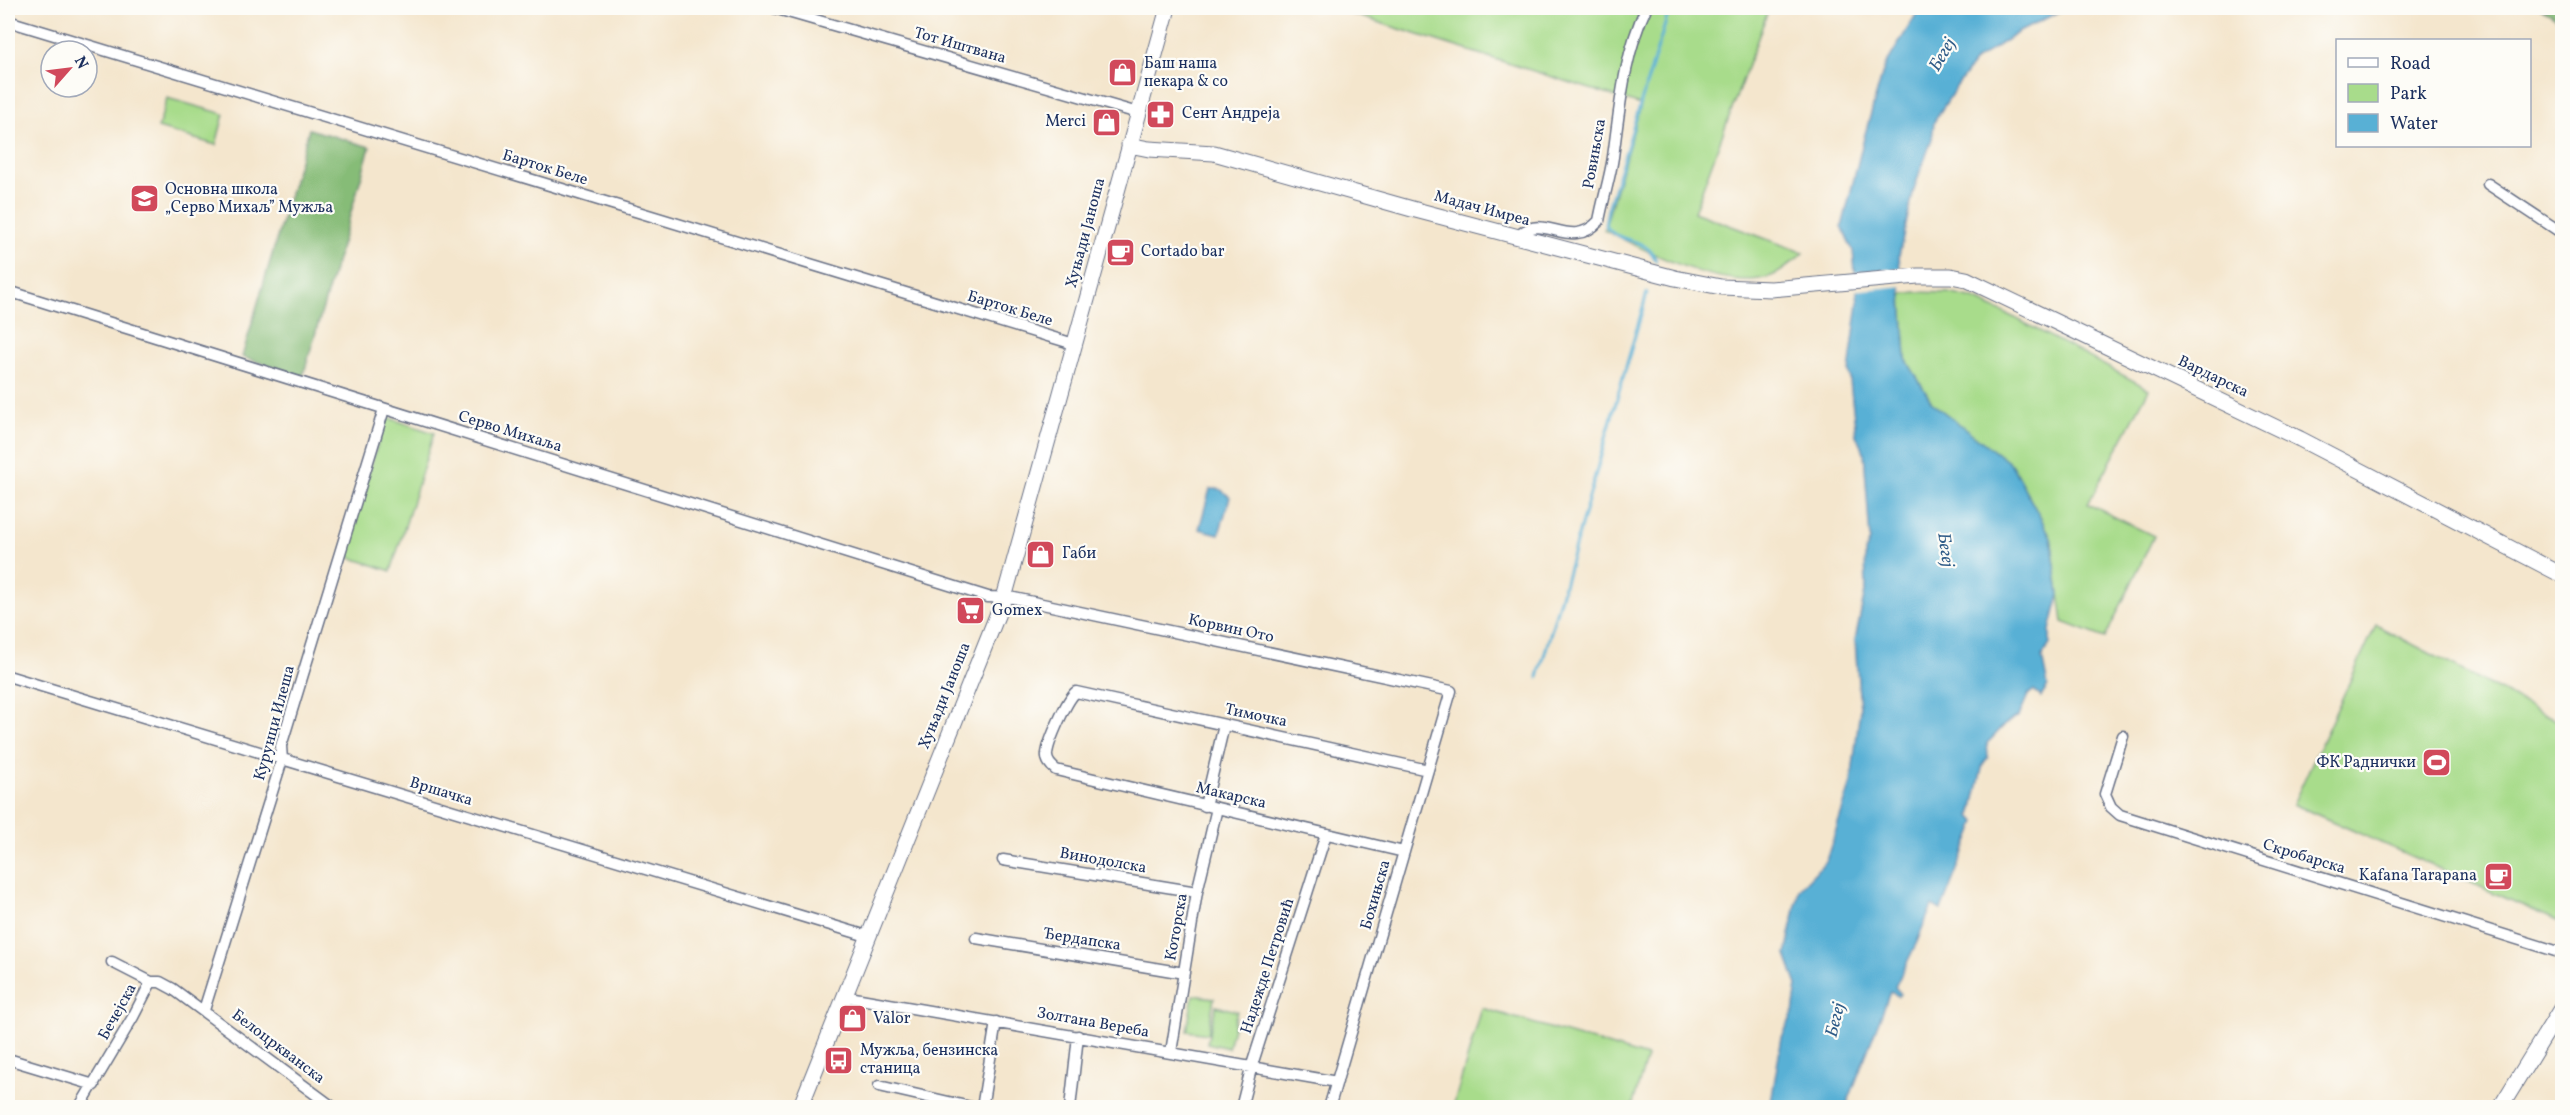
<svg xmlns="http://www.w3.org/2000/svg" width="2570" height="1115" font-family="Vollkorn,serif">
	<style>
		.green { fill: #a8dc8b; stroke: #628674; stroke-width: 1.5 }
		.forest { fill: #86bc77; stroke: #50766a; stroke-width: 1.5 }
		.water { fill: #58b0d5; stroke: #3a709a; stroke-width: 1.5 }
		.pier { fill: #f4e6cd }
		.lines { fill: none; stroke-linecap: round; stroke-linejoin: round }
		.stream { stroke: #58b0d5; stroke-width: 3 }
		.street-casing { stroke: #676f85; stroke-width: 13 }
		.secondary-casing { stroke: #676f85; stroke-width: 17 }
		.street { stroke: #fff; stroke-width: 10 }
		.secondary { stroke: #fff; stroke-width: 15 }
		.labels { text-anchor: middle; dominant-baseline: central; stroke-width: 4.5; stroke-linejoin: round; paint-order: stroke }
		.street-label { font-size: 16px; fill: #1b2f5e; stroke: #fdfcf7 }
		.poi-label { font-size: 16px; fill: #1b2f5e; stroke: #fdfcf7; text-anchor: start }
		.water-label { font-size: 18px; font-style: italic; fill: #305c88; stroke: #fdfcf7 }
	</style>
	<rect width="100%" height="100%" fill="#fdfcf7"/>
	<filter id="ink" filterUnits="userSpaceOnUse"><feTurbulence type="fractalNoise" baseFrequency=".0167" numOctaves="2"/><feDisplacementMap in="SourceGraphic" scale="12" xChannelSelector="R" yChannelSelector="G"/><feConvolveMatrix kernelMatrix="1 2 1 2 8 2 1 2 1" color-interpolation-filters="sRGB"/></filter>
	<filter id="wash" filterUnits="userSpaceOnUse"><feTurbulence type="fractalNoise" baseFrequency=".008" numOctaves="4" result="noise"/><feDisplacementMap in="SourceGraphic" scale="24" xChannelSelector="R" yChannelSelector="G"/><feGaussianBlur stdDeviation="1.35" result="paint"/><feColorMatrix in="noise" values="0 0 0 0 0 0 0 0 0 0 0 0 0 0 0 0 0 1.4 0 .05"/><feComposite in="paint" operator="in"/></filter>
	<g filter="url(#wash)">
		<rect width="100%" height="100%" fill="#f4e6cd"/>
		<path class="green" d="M1333,8H1769L1694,212L1804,253C1795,260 1784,271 1774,275C1727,295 1645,250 1604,230L1641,105Z
			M167,98L224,114L216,145L158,128Z
			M1916,292L1949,293L1974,299L2015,318L2149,389L2088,504L2154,536L2105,638L2063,622L2051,537L2011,464L1932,403L1906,359L1902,294Z
			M386,417L434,433L391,571L343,555Z
			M2376,625L2562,723V923L2293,804Z
			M1193,995L1214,998L1208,1034L1187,1031Z
			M1216,1006L1237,1011L1228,1048L1207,1043Z
			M1482,1008L1647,1057L1632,1107H1453Z"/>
		<path class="forest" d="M2541,8H2562V22Z
			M309,129L370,147L303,376L242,357Z"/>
		<path class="water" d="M1920,8H2066L2017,33L1976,60L1956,87L1934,122L1932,139L1914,189L1899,255L1906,359L1932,403L2011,464L2051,537L2059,595L2050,630V644L2042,657L2048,686L2041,697L2034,690L2028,695L2019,716C2002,723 2000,732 1987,743L1988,757L1983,764L1971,816L1976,822L1941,910L1932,905L1917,942L1895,987L1901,994L1899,996L1890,992L1846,1107L1770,1108L1782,1037L1793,1013L1797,985L1786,955L1799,889L1826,861L1851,783L1860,709L1855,640L1866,587L1865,552L1870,540L1864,452L1856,435L1849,372L1858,303L1853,251L1842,227L1865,134L1884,68Z
			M1210,489H1220L1230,497L1219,534L1199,529Z"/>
		<path class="pier" d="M1903,268L1904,286L1853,291L1852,273Z"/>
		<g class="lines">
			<path class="stream" d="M1656,261C1646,234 1619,246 1605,225L1608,209L1670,8
				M1538,677L1647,293"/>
		</g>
	</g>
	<g filter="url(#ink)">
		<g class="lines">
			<defs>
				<path id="street" d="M774,8L1138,113
					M8,21L1074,344
					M2488,184L2562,233
					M1521,238L1522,233C1545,214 1571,251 1599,221C1603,199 1610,178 1613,157C1620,106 1624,55 1646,8
					M8,291L988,597L1014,598L1451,691L1329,1108
					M8,676L867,936
					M2123,736L2105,794L2111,807L2120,815L2562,953
					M1205,806L1224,725
					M1404,852L1056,770C1051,766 1046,761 1047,754C1048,742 1067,699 1076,692L1428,770
					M1003,860L1197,892
					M976,938L1184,973
					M112,962L151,982H160L173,989L334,1108
					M843,996L1337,1082
					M204,1010L282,760L281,746L384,409
					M1171,1052L1197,892L1217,808
					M8,1059L94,1085
					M879,1086L975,1108
					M79,1108L133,1017L151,982
					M982,1108L996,1022
					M1070,1108L1078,1036
					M1241,1108L1252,1065L1326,834"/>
				<path id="secondary" d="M1129,145L1149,149L1214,153L1412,209L1675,278L1721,287L1771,289L1918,276H1951L1966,279L2300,439L2562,575
					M800,1108L1004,598L1168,8
					M2500,1108L2562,1007"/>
			</defs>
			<use href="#street" class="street-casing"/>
			<use href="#secondary" class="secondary-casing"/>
			<use href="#street" class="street"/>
			<use href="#secondary" class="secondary"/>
		</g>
	</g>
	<defs>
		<symbol id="shop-square" viewBox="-11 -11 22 22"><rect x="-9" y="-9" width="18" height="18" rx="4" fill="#d1495b" stroke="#fdfcf7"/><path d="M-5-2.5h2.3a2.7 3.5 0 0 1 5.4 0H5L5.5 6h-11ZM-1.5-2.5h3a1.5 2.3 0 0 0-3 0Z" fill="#fff"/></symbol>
		<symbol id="pharmacy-square" viewBox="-11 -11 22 22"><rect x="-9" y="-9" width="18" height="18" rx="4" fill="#d1495b" stroke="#fdfcf7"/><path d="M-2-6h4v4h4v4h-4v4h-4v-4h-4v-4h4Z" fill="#fff"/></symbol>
		<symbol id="school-square" viewBox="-11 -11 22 22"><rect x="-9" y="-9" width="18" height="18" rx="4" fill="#d1495b" stroke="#fdfcf7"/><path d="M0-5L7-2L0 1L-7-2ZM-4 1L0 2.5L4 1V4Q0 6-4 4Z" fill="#fff"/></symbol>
		<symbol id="cafe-square" viewBox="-11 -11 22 22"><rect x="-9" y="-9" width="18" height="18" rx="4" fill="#d1495b" stroke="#fdfcf7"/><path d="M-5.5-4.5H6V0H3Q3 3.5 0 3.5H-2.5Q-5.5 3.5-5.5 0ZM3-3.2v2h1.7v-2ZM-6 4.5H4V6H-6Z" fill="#fff"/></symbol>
		<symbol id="supermarket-square" viewBox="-11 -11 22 22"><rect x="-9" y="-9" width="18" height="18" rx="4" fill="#d1495b" stroke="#fdfcf7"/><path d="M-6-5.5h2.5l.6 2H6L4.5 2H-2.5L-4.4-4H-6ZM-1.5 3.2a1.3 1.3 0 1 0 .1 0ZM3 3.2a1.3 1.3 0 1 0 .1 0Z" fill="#fff"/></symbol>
		<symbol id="stadium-square" viewBox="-11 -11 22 22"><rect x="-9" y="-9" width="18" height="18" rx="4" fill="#d1495b" stroke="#fdfcf7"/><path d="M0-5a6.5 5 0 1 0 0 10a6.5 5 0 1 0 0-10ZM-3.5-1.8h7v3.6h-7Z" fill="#fff"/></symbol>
		<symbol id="bus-square" viewBox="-11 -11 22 22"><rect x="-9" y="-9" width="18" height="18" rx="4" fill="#d1495b" stroke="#fdfcf7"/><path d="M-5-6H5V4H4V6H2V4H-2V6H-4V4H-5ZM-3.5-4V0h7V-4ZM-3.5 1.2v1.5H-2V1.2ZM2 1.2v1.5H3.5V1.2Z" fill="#fff"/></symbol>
	</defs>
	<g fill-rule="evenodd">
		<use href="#shop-square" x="1106" y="56" width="33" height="33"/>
		<use href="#pharmacy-square" x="1144" y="98" width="33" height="33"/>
		<use href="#shop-square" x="1090" y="106" width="33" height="33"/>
		<use href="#school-square" x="128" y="182" width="33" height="33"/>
		<use href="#cafe-square" x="1104" y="236" width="33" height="33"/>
		<use href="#shop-square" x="1024" y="538" width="33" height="33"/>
		<use href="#supermarket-square" x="954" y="594" width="33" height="33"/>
		<use href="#stadium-square" x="2420" y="746" width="33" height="33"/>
		<use href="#cafe-square" x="2482" y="860" width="33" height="33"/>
		<use href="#shop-square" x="836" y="1002" width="33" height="33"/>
		<use href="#bus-square" x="822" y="1044" width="33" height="33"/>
	</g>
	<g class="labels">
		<g class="street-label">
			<text transform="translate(960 46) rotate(16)">Тот Иштвана</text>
			<text transform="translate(1595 154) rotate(-80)">Ровињска</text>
			<text transform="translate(545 168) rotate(17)">Барток Беле</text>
			<text transform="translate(1482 209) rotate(15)">Мадач Имреа</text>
			<text transform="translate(1086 233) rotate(-75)">Хуњади Јаноша</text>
			<text transform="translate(1010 309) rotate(17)">Барток Беле</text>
			<text transform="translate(2213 377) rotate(26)">Вардарска</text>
			<text transform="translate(510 432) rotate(17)">Серво Михаља</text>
			<text transform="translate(1231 629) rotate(12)">Корвин Ото</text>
			<text transform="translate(945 696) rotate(-68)">Хуњади Јаноша</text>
			<text transform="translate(1256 716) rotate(12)">Тимочка</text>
			<text transform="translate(275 723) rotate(-75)">Курунци Илеша</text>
			<text transform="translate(441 792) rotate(17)">Вршачка</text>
			<text transform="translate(1231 796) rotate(13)">Макарска</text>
			<text transform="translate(2304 857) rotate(17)">Скробарска</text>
			<text transform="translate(1103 861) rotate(10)">Винодолска</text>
			<text transform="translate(1376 895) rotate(-74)">Бохињска</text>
			<text transform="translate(1177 927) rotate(-80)">Которска</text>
			<text transform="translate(1082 940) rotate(9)">Ђердапска</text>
			<text transform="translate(1268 966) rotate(-72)">Надежде Петровић</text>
			<text transform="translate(118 1012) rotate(-61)">Бечејска</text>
			<text transform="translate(1093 1023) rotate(10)">Золтана Вереба</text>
			<text transform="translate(278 1047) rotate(37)">Белоцркванска</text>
		</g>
		<g class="poi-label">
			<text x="1144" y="64">Баш наша<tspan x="1144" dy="18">пекара &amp; co</tspan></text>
			<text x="1182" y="114">Сент Андреја</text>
			<text x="1086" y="122" text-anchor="end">Merci</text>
			<text x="165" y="190">Основна школа<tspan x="165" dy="18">„Серво Михаљ” Мужља</tspan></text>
			<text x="1141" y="252">Cortado bar</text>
			<text x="1062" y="554">Габи</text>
			<text x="992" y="611">Gomex</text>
			<text x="2416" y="763" text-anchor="end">ФК Раднички</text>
			<text x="2477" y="876" text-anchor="end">Kafana Tarapana</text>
			<text x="873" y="1019">Valor</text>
			<text x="860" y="1051">Мужља, бензинска<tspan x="860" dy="18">станица</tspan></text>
		</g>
		<g class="water-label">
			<text transform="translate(1943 55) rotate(-60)">Бегеј</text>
			<text transform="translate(1945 550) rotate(82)">Бегеј</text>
			<text transform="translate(1836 1020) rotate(-76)">Бегеј</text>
		</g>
	</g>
	<rect width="2570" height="1115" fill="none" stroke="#fdfcf7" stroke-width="30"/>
	<rect x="2336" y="39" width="195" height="108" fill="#fdfcf7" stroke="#a3aaba" stroke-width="1.5"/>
	<rect x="2348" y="58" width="30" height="9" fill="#ffffff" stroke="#a3aaba" stroke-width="1.5"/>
	<text x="2390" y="69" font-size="18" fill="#1b2f5e">Road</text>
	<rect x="2348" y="84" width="30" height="18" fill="#a8dc8b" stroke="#a3aaba" stroke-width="1.5"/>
	<text x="2390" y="99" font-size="18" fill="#1b2f5e">Park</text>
	<rect x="2348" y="114" width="30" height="18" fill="#58b0d5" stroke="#a3aaba" stroke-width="1.5"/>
	<text x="2390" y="129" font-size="18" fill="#1b2f5e">Water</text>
	<g transform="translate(69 69) rotate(62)"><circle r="28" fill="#fdfcf7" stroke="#a3aaba" stroke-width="1.5"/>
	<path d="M0-4.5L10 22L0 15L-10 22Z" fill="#d1495b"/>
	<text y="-9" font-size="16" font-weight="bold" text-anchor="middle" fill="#1b2f5e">N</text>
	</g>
</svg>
